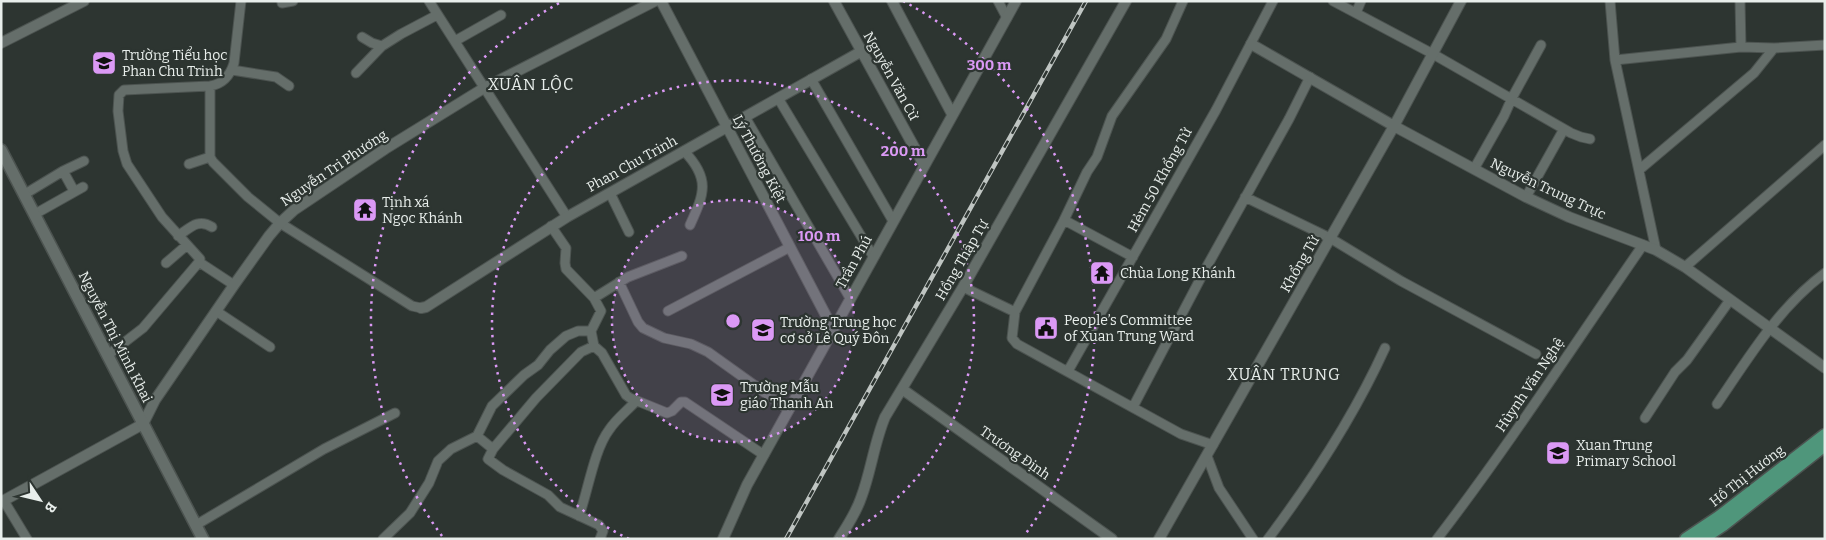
<svg xmlns="http://www.w3.org/2000/svg" width="1826" height="540" font-family="Bitter,serif">
	<style>
		.lines { fill: none; stroke-linecap: round; stroke-linejoin: round }
		.minor-casing { stroke: #4c5350; stroke-width: 11 }
		.tertiary-casing { stroke: #4c5350; stroke-width: 12 }
		.secondary-casing { stroke: #4c5350; stroke-width: 14 }
		.primary-casing { stroke: #4c5350; stroke-width: 15 }
		.minor { stroke: #656e6a; stroke-width: 9 }
		.tertiary { stroke: #656e6a; stroke-width: 10 }
		.secondary { stroke: #656e6a; stroke-width: 11 }
		.primary { stroke: #4f967b; stroke-width: 12 }
		.rail-casing { stroke: #bfc5c2; stroke-width: 4.5 }
		.rail { stroke: #2d3531; stroke-width: 2.5; stroke-dasharray: 8; stroke-linecap: butt }
		.ring { fill: none; stroke: #db99f5; stroke-width: 2.5; stroke-dasharray: 2.5 5 }
		.labels { text-anchor: middle; dominant-baseline: central; stroke-width: 4.5; stroke-linejoin: round; paint-order: stroke }
		.poi-label { font-size: 14px; fill: #e8eeeb; stroke: #2d3531; text-anchor: start }
		.street-label { font-size: 14px; fill: #e8eeeb; stroke: #2d3531 }
		.quarter-label { font-size: 16px; letter-spacing: 1px; fill: #e8eeeb; stroke: #2d3531 }
		.centre { fill: #db99f5; stroke: #2d3531; stroke-width: 2.5 }
		.ring-label { font-size: 15px; text-anchor: middle; font-weight: bold; fill: #db99f5; stroke: #2d3531; stroke-width: 4.5; stroke-linejoin: round; paint-order: stroke }
	</style>
	<rect width="100%" height="100%" fill="#2d3531"/>
	<g class="lines">
		<defs>
			<path id="minor" d="M429,1L567,217
				M998,1L1007,18
				M1333,1L1433,54L1571,133L1581,137L1590,139
				M1610,1L1615,60L1656,250
				M1740,1L1741,47
				M282,3L293,1
				M1356,13L1361,1
				M362,37L372,43L382,46
				M455,41L501,15
				M1615,60L1741,47L1774,48L1825,45
				M232,70L276,77L289,86
				M356,73L382,46L401,34L437,15
				M811,79L893,221
				M210,86V157L213,162L248,197L280,223L412,306L421,308
				M778,98L873,256
				M745,117L850,298
				M684,151C711,179 704,194 690,225
				M189,164L210,157
				M1474,169L1504,116L1512,98L1541,45
				M1639,170L1754,73L1774,48
				M63,171L74,191
				M610,193L629,232
				M25,194L63,171L84,161
				M1245,197L1330,238L1401,281L1536,354
				M1526,197L1564,129
				M35,214L83,187
				M1064,220L1087,172L1097,157L1112,116L1166,39L1183,1
				M551,226L566,248L565,263L566,269L594,298L601,311L591,331
				M178,236C190,228 198,218 212,227
				M199,262L234,285
				M166,263L187,245
				M1685,267L1825,145
				M619,282L638,322L643,328L664,338L691,344L708,352L789,410
				M963,287L1015,312L1012,338L1017,344L1181,434L1213,445
				M594,298L628,277L682,256
				M216,311L270,347
				M668,311L790,247
				M1015,312L1064,220L1133,257
				M594,346L581,352L536,398L493,449L488,459L503,470L548,495L560,507L599,525L603,531L600,539
				M108,355L143,328L199,262L200,259L162,217L127,164L123,151L118,111L119,95L124,90L210,86C223,84 230,76 234,63L241,1
				M1068,371L1216,110L1273,1
				M1717,404C1749,357 1779,307 1825,273
				M1133,407L1206,268L1289,119L1310,77
				M1645,418L1675,372L1687,360L1730,300
				M477,436L493,449
				M1207,456L1219,488L1253,539
				M4,501L27,539
				M579,516C588,491 594,450 609,430C616,419 627,411 636,401
				M196,525L324,449L395,413
				M383,539L410,513L429,483L438,461L451,449L477,436L492,406L524,375L538,365L550,350L566,336L578,331H591L594,346L602,353L626,395L630,398L667,413L672,411L681,402H685L764,455
				M1268,539C1313,479 1354,416 1385,348
				M1437,539C1510,444 1575,343 1643,245"/>
			<path id="tertiary" d="M661,1L833,329
				M834,1L924,165
				M892,1L952,114
				M1,43L84,1
				M1251,44L1394,126L1526,197L1569,217L1656,250L1685,267L1825,368
				M421,308L426,307L567,217L862,51
				M902,389L1112,539
				M1,502L143,424L155,400L234,285L269,236L280,223L294,210L385,149L484,88L655,1
				M723,539L747,485L1016,1
				M839,539C847,526 856,513 861,498C871,472 874,443 885,417L963,287L1126,1
				M1159,539L1394,126L1461,1"/>
			<path id="secondary" d="M1,150L203,539"/>
			<path id="primary" d="M1686,539L1719,517L1825,435
				M1702,539L1723,525L1821,448"/>
		</defs>
		<use href="#minor" class="minor-casing"/>
		<use href="#tertiary" class="tertiary-casing"/>
		<use href="#secondary" class="secondary-casing"/>
		<use href="#primary" class="primary-casing"/>
		<use href="#minor" class="minor"/>
		<use href="#tertiary" class="tertiary"/>
		<use href="#secondary" class="secondary"/>
		<use href="#primary" class="primary"/>
		<defs>
			<path id="rail" d="M786,539L1086,1"/>
		</defs>
		<use href="#rail" class="rail-casing"/>
		<use href="#rail" class="rail"/>
	</g>
	<circle cx="733" cy="321" r="121" fill="#db99f5" fill-opacity=".12"/>
	<g class="ring">
		<circle cx="733" cy="321" r="121"/>
		<path d="M629 539A241 241 0 1 1 837 539"/>
		<path d="M442 536A362 362 0 0 1 563 1M903 1A362 362 0 0 1 1024 536"/>
	</g>
	<defs>
		<symbol id="school-square" viewBox="-11 -11 22 22"><rect x="-9" y="-9" width="18" height="18" rx="4" fill="#db99f5" stroke="#2d3531"/><path d="M0-5L7-2L0 1L-7-2ZM-4 1L0 2.5L4 1V4Q0 6-4 4Z" fill="#111"/></symbol>
		<symbol id="temple-square" viewBox="-11 -11 22 22"><rect x="-9" y="-9" width="18" height="18" rx="4" fill="#db99f5" stroke="#2d3531"/><path d="M0-6L5-2H3V0L6.5 2.5H4V6H1.5V3h-3V6H-4V2.5H-6.5L-3 0V-2H-5Z" fill="#111"/></symbol>
		<symbol id="civic-square" viewBox="-11 -11 22 22"><rect x="-9" y="-9" width="18" height="18" rx="4" fill="#db99f5" stroke="#2d3531"/><path d="M-.6-6.5H3V-4.5H.6V-3L4-1V1h2V6H-6V1h2V-1L-.6-3ZM-1.2 2.5V6h2.4V2.5Z" fill="#111"/></symbol>
	</defs>
	<g fill-rule="evenodd">
		<use href="#school-square" x="90" y="49" width="28" height="28"/>
		<use href="#temple-square" x="351" y="196" width="28" height="28"/>
		<use href="#temple-square" x="1088" y="259" width="28" height="28"/>
		<use href="#civic-square" x="1032" y="314" width="28" height="28"/>
		<use href="#school-square" x="749" y="316" width="28" height="28"/>
		<use href="#school-square" x="708" y="381" width="28" height="28"/>
		<use href="#school-square" x="1544" y="439" width="28" height="28"/>
	</g>
	<g class="labels">
		<g class="poi-label">
			<text x="122" y="55">Trường Tiểu học<tspan x="122" dy="16">Phan Chu Trinh</tspan></text>
			<text x="382" y="202">Tịnh xá<tspan x="382" dy="16">Ngọc Khánh</tspan></text>
			<text x="1120" y="273">Chùa Long Khánh</text>
			<text x="1064" y="320">People’s Committee<tspan x="1064" dy="16">of Xuan Trung Ward</tspan></text>
			<text x="780" y="322">Trường Trung học<tspan x="780" dy="16">cơ sở Lê Quý Đôn</tspan></text>
			<text x="740" y="387">Trường Mẫu<tspan x="740" dy="16">giáo Thanh An</tspan></text>
			<text x="1576" y="445">Xuan Trung<tspan x="1576" dy="16">Primary School</tspan></text>
		</g>
		<g class="street-label">
			<text transform="translate(891 76) rotate(61)">Nguyễn Văn Cừ</text>
			<text transform="translate(759 159) rotate(62)">Lý Thường Kiệt</text>
			<text transform="translate(632 164) rotate(-29)">Phan Chu Trinh</text>
			<text transform="translate(334 168) rotate(-34)">Nguyễn Tri Phương</text>
			<text transform="translate(1160 180) rotate(-61)">Hẻm 50 Khổng Tử</text>
			<text transform="translate(1548 189) rotate(25)">Nguyễn Trung Trực</text>
			<text transform="translate(962 260) rotate(-60)">Hồng Thập Tự</text>
			<text transform="translate(854 262) rotate(-61)">Trần Phú</text>
			<text transform="translate(1300 264) rotate(-60)">Khổng Tử</text>
			<text transform="translate(115 337) rotate(63)">Nguyễn Thị Minh Khai</text>
			<text transform="translate(1530 385) rotate(-56)">Hùynh Văn Nghệ</text>
			<text transform="translate(1015 453) rotate(35)">Trương Định</text>
			<text transform="translate(1747 476) rotate(-38)">Hồ Thị Hương</text>
		</g>
		<g class="quarter-label">
			<text x="531" y="84">XUÂN LỘC</text>
			<text x="1284" y="374">XUÂN TRUNG</text>
		</g>
	</g>
	<circle cx="733" cy="321" r="8" class="centre"/>
	<g class="ring-label">
		<text x="989" y="70">300 m</text>
		<text x="903" y="156">200 m</text>
		<text x="819" y="241">100 m</text>
	</g>
	<rect width="1826" height="540" fill="none" stroke="#e8eeeb" stroke-width="5"/>
	<g transform="translate(40 500) rotate(125)" stroke="#2d3531" stroke-width="4" paint-order="stroke">
	<path d="M0-4L9 19L0 12L-9 19Z" fill="#e8eeeb"/>
	<text y="-8" font-size="14" font-weight="bold" text-anchor="middle" fill="#e8eeeb">B</text>
	</g>
</svg>
